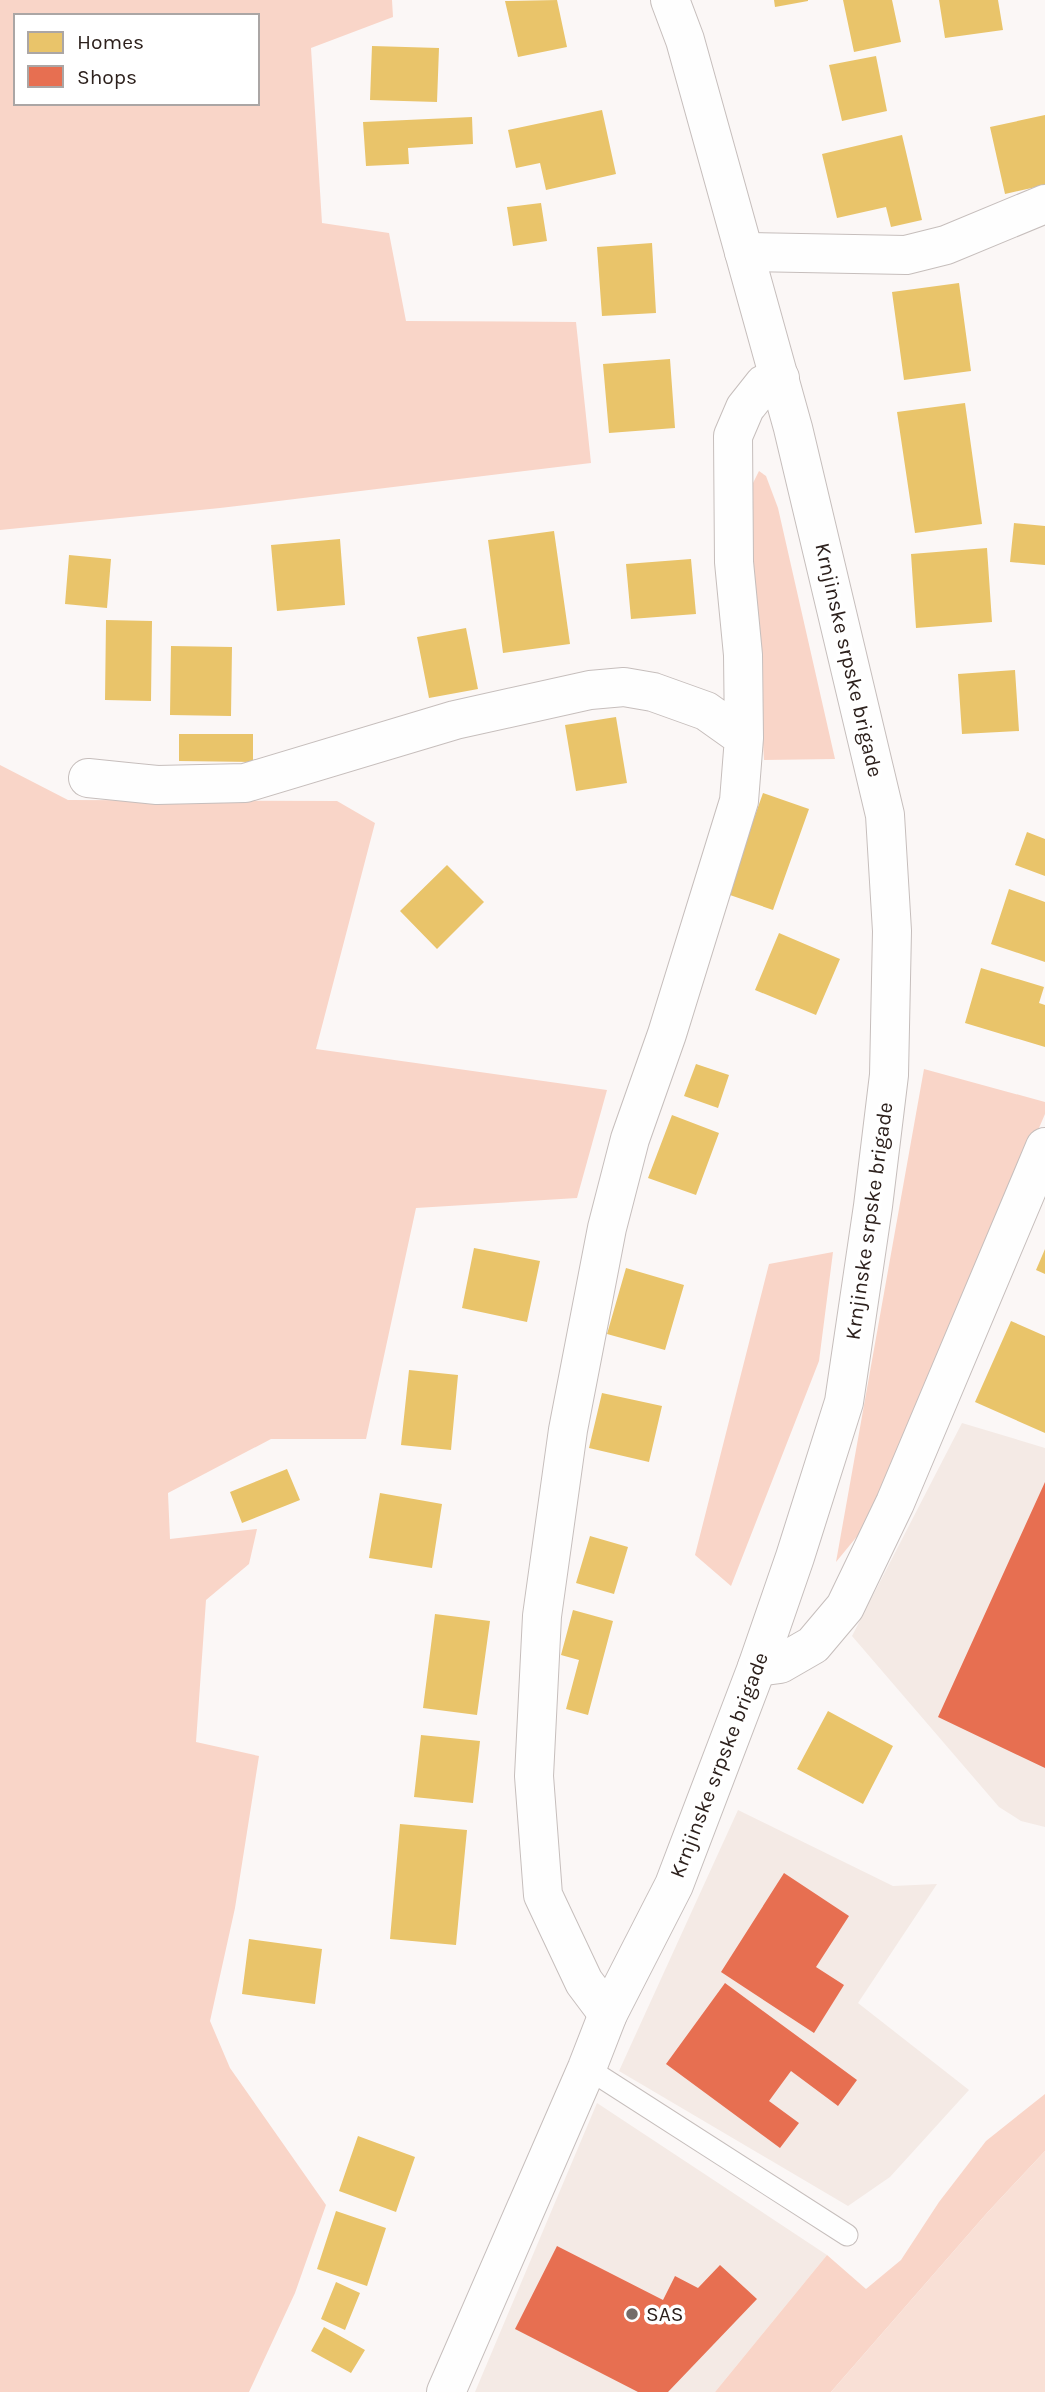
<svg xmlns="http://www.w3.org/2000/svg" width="1045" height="2392" font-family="Karla,sans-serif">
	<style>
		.built { fill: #f4eae5 }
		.green { fill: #f9d5c8; fill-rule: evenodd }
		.water { fill: #f9e0d6 }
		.homes { fill: #e9c46a }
		.shops { fill: #e76f51 }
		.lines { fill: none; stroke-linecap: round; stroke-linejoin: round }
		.service-casing { stroke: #c6bebc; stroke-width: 23 }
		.minor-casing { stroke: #c6bebc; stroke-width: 40 }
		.primary-casing { stroke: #c6bebc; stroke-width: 40 }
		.service { stroke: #fefefe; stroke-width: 21 }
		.minor { stroke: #fefefe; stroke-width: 38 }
		.primary { stroke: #fefefe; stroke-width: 38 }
		.poi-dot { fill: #756c69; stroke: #fff; stroke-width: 2.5 }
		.labels { text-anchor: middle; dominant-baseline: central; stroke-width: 7; stroke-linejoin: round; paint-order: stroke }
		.street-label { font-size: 21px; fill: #2d211d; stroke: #fff }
		.poi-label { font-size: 21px; fill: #2d211d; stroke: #fff; text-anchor: start }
	</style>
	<rect width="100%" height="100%" fill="#fbf7f6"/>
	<path class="built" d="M962,1423L1045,1448V1827L1021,1821L999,1807L852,1636Z
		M738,1810L893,1886L937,1884L858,2003L969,2090L890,2177L848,2206L619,2071Z
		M597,2103L827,2255L715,2392H475Z"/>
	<path class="green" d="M0,0H392L393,17L311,48L322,223L389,233L406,321L576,322L591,463L220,508L0,530ZM16,16H257V103H16Z
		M759,471L766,476L778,508L835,759L764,760L748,493Z
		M0,765L68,800L337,801L375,823L316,1049L607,1090L577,1198L416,1208L366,1439H271L168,1493L170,1539L257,1529L249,1564L206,1600L196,1742L259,1756L235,1908L210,2021L230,2068L326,2205L295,2293L249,2392H0Z
		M924,1069L1045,1102V1114L887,1481L859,1534L836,1562Z
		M833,1252L819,1361L731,1586L695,1555L769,1264Z
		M1045,2094V2151L987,2213L831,2392H715L827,2255L866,2289L901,2260L939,2202L986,2141Z"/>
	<path class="water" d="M1045,2151V2392H831L987,2213Z"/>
	<path class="homes" d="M557,0L567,47L518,57L505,1Z
		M774,0H808V1L775,7Z
		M843,0H892L901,42L854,52Z
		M939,0H998L1003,30L945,38Z
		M372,46L439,48L437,102L370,100Z
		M876,56L887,111L842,121L829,65Z
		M602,110L616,174L546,190L540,163L516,168L508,130Z
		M1045,115V185L1005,194L990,127Z
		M472,117L473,144L408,148L409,164L366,166L363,122Z
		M902,135L922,220L891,227L886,207L837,218L822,154Z
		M541,203L547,241L513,246L507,207Z
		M652,243L656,313L602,316L597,247Z
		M959,283L971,371L904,380L892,292Z
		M670,359L675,428L609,433L603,364Z
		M965,403L982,524L915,533L897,412Z
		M1014,523L1045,526V565L1010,562Z
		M554,531L570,644L503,653L488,540Z
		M340,539L345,605L277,611L271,545Z
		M987,548L992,622L916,628L911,554Z
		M69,555L111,559L107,608L65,604Z
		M691,559L696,614L631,619L626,564Z
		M106,620L152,621L151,701L105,700Z
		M466,628L478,689L429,698L417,637Z
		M171,646L232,647L231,716L170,715Z
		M1015,670L1019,731L962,734L958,674Z
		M616,717L627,783L576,791L565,725Z
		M179,734H253V762L179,761Z
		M763,793L809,809L773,910L727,894Z
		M1027,832L1045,839V876L1015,865Z
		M447,865L484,902L437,949L400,911Z
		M1009,889L1045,902V962L991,944Z
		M779,933L840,959L816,1015L755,990Z
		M981,968L1044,987L1039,1003L1045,1005V1047L965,1023Z
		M696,1064L729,1075L718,1108L684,1096Z
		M672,1115L719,1133L696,1195L648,1178Z
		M474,1248L540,1261L527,1322L462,1308Z
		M1045,1249V1274L1036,1270Z
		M626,1268L684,1285L665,1350L607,1334Z
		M1011,1321L1045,1336V1433L975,1402Z
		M409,1370L458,1375L451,1450L401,1445Z
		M602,1393L662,1406L649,1462L589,1448Z
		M287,1469L300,1500L242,1523L230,1492Z
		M380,1493L442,1504L432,1568L369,1558Z
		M590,1536L628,1547L614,1594L576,1583Z
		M573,1610L613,1621L588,1715L566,1709L579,1660L561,1655Z
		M435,1614L490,1621L477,1715L423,1708Z
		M828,1711L893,1746L863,1804L797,1769Z
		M421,1735L480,1741L473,1803L414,1797Z
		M400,1824L467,1830L456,1945L390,1939Z
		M249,1939L322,1949L315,2004L242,1994Z
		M358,2136L415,2157L396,2212L339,2191Z
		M336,2211L386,2228L367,2286L317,2269Z
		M336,2282L360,2293L345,2330L321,2319Z
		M324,2327L365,2350L351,2373L311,2351Z"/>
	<path class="shops" d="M1045,1482V1768L938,1717Z
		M784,1873L849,1916L816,1967L844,1985L814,2033L721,1972Z
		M725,1983L857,2080L838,2106L791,2071L769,2101L799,2123L780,2148L666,2064Z
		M557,2246L663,2300L675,2276L698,2288L720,2265L757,2299L668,2392H638L515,2329Z"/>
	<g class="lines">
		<defs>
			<path id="service" d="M587,2068L847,2235"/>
			<path id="minor" d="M744,252L906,255L946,245L1045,204
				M88,778L157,785L245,783L455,720L590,690L624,687L653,692L706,711L744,738
				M757,1667L780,1664L813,1645L845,1607L895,1503L1045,1147
				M608,2014L584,1982L543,1895L534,1776L542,1616L568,1430L607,1228L630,1139L667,1034L739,801L744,738L743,655L734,562L733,436L745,408L764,384L780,378"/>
			<path id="primary" d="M446,2392L587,2068L608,2014L674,1885L757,1667L795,1557L844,1402L873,1206L889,1075L892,931L885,815L793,428L685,40L670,0"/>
		</defs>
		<use href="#service" class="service-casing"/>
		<use href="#minor" class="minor-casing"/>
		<use href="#primary" class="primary-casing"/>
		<use href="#service" class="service"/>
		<use href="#minor" class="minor"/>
		<use href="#primary" class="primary"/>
	</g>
	<circle class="poi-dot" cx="632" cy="2314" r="7"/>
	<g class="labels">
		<g class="street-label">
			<text transform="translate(849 660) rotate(77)">Krnjinske srpske brigade</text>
			<text transform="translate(869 1221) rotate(-82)">Krnjinske srpske brigade</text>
			<text transform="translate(719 1765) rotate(-69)">Krnjinske srpske brigade</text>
		</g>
		<g class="poi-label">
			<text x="646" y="2314">SAS</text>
		</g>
	</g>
	<rect x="14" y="14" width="245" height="91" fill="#ffffff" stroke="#aba6a5" stroke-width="2"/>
	<rect x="28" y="32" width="35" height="21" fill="#e9c46a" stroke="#aba6a5" stroke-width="2"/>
	<text x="77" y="49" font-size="21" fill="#2d211d">Homes</text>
	<rect x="28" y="66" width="35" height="21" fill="#e76f51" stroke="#aba6a5" stroke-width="2"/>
	<text x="77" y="84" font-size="21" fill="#2d211d">Shops</text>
</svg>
